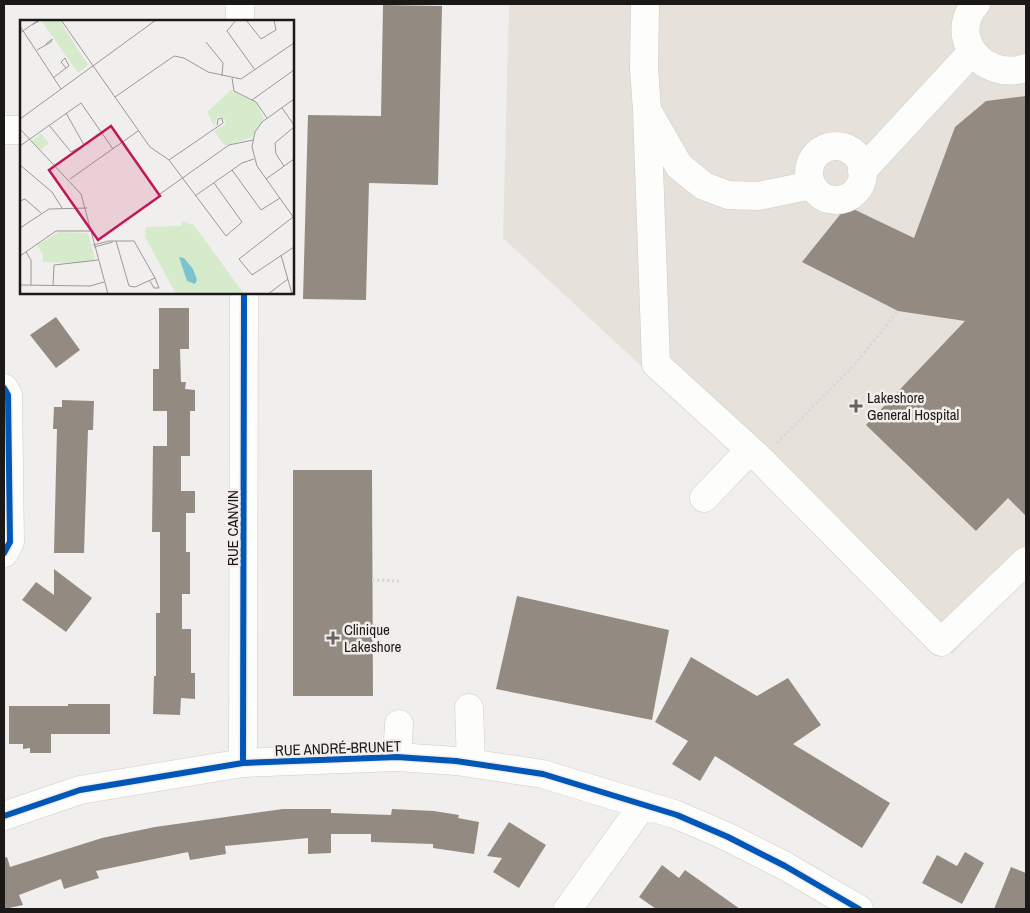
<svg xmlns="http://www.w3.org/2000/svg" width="1030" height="913" font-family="'Archivo Narrow',sans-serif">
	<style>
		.built { fill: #e7e1dc }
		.building { fill: #938b81 }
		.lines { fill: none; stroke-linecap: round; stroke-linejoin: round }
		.minor-casing { stroke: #cdccca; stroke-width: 29 }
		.path { stroke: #d8d7d7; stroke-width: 3; stroke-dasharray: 2.5 2.5; stroke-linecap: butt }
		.minor { stroke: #fdfdfc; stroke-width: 28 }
		.cycleway-casing { stroke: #f3eeeb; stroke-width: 9 }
		.cycleway { stroke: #0057b8; stroke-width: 6 }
		.poi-dot { fill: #666463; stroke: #f3eeeb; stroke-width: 2 }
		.labels { text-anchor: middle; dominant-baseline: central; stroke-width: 5; stroke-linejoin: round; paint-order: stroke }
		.poi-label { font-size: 15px; fill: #1b1918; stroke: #f3eeeb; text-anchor: start }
		.street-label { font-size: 15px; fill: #1b1918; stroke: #f3eeeb }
		.inset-road { fill: none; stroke: #9b9998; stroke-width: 1 }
		.view { fill: #c2185b; fill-opacity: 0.15; stroke: #c2185b; stroke-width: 2.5 }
		.inset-edge { fill: none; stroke: #1b1918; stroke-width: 2.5 }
	</style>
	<rect width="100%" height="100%" fill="#f1efed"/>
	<path class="built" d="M509,4H1026V575L952,654L503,238Z"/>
	<path class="building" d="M383,5L442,6L438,185L369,183L366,300L303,299L308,115L381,116Z
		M1026,96V516L1008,498L976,531L866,425L965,321L898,311L802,262L847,206L914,238L955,127L986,101Z
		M159,308H189V349H180L181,382H186L185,389L195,390V411H190V456H181V491H195V513H186V552H190V594H182V629H191V673H195V699L181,698L180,715L153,714L154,676H156V613H160V532H152L153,446H167V411H153V369H159Z
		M56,317L80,350L56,368L30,335Z
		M62,400L94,401L93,430H88L84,553H54L57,429H53L54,407H62Z
		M293,470H372L373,696H293Z
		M54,569L92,598L66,632L22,600L36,582L54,595Z
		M517,596L669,630L652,720L496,689Z
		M691,657L757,696L788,678L821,725L793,744L890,803L862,848L715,756L700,781L672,764L688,741L655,722Z
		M68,704H110V734H51V753H30V748L23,749V744H9V706H68Z
		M283,809H331V813L391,815L392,809L434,811L459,815L458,818L479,822L474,854L433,848V844L371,842V834H331V853L308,854V838L225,846L226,854L190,860L188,852L96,871L99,878L64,889L61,879L19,895L23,905L4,909V858L7,857L10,867L102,838L155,827Z
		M509,822L546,845L519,888L493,872L502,858L487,856Z
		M965,852L984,863L962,904L922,883L937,855L957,866Z
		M662,865L679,878L685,870L740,909H656L639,897Z
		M1011,867L1026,873V909H994Z"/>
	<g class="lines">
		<defs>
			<path id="minor" d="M240,4V21
				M645,4L644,68L647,110L679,166L704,186L728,195L758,196L812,185
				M976,4C947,35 982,82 1026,68
				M647,110L656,364L761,460L941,642L1026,561
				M4,130H21
				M809 173a27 27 0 1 1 54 0a27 27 0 1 1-54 0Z
				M862,171L972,52
				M4,388L8,395L10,542L4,553
				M704,498L750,450
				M469,708L471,763
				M397,757L399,724
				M243,763L244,292
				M4,816L80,790L243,763L397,757L456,761L543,774L677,815L728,837L785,866L859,909
				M568,909L642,806"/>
		</defs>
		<use href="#minor" class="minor-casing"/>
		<path class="path" d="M777,443L856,363L898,311
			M372,580L399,581"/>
		<use href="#minor" class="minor"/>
		<defs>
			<path id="cycleway" d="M4,388L8,395L10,542L4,553
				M243,763L244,292
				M4,816L80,790L243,763L397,757L456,761L543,774L677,815L728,837L785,866L859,909"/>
		</defs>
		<use href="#cycleway" class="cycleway-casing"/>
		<use href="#cycleway" class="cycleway"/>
	</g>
	<g class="poi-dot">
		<path d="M853.5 398.5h5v5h5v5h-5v5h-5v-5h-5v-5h5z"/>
		<path d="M330.5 630.5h5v5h5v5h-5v5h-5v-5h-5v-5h5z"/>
	</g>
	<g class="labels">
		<g class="poi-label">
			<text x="867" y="397">Lakeshore<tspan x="867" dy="17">General Hospital</tspan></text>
			<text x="344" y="629">Clinique<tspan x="344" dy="17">Lakeshore</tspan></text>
		</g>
		<g class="street-label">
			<text transform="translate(232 528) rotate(-90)">RUE CANVIN</text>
			<text transform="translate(338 748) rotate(-2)">RUE ANDRÉ-BRUNET</text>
		</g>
	</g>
	<g transform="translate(20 20)">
		<rect width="274" height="274" fill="#f1efed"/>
		<path d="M21,0H39L68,45L58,53ZM211,70L236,83L244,98L232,117L205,126L194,111L206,104L205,99L198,96L194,106L187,92ZM21,113L29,123L20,130L12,121ZM162,201L174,205L224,274H156L125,217L126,207L162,206ZM39,212L68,213L75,239L65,243L23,242V235L17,225Z" fill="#d6ebcb"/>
		<path d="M159,237L164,238L173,249L177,260L175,264L167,261Z" fill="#7cc3d0"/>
		<path class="inset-road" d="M41,0L130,127L149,140L206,216L222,202L194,163M216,0L207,11L235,50M226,0L241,19L256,10L254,0M0,6L41,69M0,13L17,1H19L12,5M186,22L203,43L202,56M17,30L31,22L32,19L26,24M33,58L46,48L49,46L45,38L41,42L46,48M212,58L214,71L236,82L247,98M95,77L154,36L164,38L188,52L221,59L274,23M274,79L242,102L235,112L232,127L237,146L274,198M232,80L274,50M262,88L274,105M0,99L136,0M29,105L51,132L64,125L46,93M0,109L61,174L88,274M0,126L61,83L93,129M149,140L203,103L202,98L198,99L197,105M0,145L32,172L42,188M264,146L256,134L255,123L274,107M212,150L241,190L260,178M50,159L118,111M246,159L274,139M140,174L209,125L233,120M175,176L222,143L234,139M0,181L5,179L21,193M273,197L219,239L232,255L274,227M0,208L29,189L67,188M73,225L89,221H114L135,258L115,267L109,266L96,221M74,227L93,222M6,232L11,240V265M261,235L272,274M0,236L36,211H70M130,261L134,268H139L135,258M0,265L70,266L84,262M33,266L34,245L78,240M248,274L268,259"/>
		<path class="view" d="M91,106L140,176L78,220L29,150Z"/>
		<rect width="274" height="274" class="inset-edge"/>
	</g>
	<rect width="1030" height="913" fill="none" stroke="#1b1918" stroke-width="10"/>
</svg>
